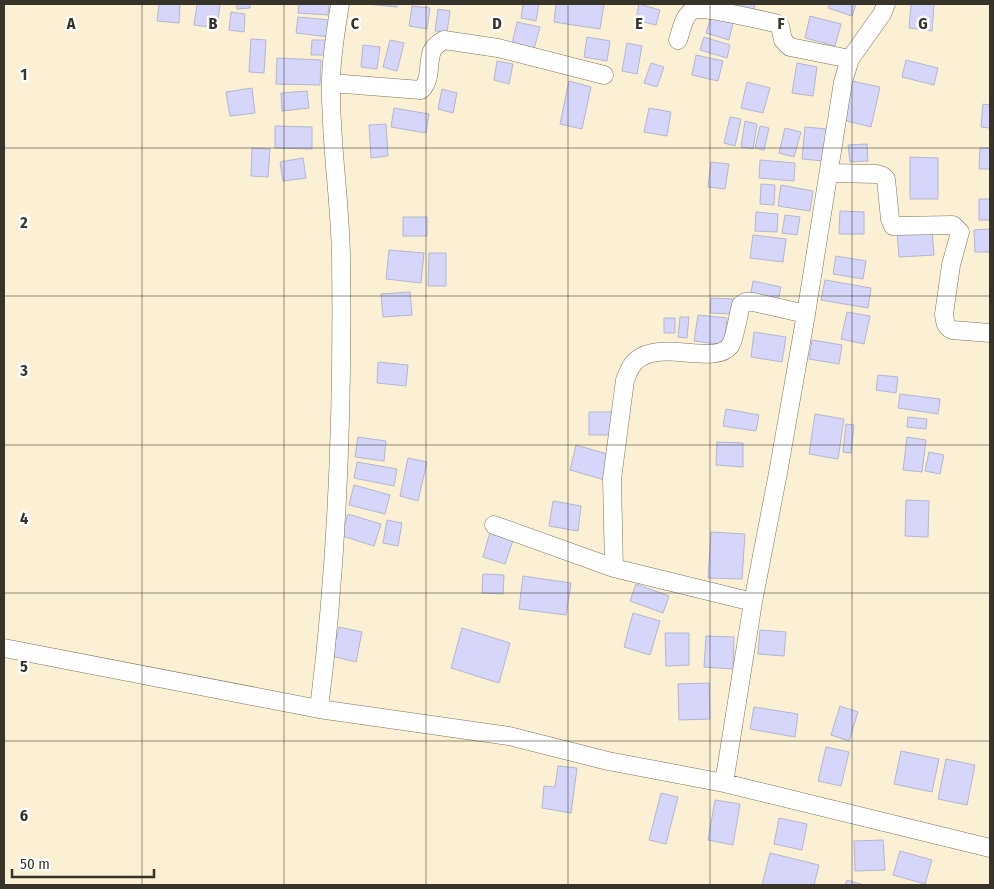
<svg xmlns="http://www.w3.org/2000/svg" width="994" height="889" font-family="'Fira Sans Condensed',sans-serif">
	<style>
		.building { fill: #d5d6fa; stroke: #b4b5d1 }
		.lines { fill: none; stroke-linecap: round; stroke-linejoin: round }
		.minor-casing { stroke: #7c7259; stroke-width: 19 }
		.minor { stroke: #fff; stroke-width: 18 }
		.grid { fill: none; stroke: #373328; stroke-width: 1; stroke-opacity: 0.55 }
		.grid-label { font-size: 16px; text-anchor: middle; font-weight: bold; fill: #373328; stroke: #fff; stroke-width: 5; stroke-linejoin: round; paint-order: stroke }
	</style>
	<rect width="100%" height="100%" fill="#fbf0d3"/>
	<path class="building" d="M159,4H180L179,23L157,21Z
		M197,4H220L217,28L194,25Z
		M237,4H250V8L237,9Z
		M299,4H329L328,15L298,13Z
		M366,4H397V7Z
		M523,4H539L536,21L521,18Z
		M556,4H604L600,29L554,22Z
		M639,4L660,10L656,25L636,20Z
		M741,4H755L753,14L739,11Z
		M830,4H856L852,16L828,8Z
		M911,4H934L932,31L909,28Z
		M412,6L430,8L427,29L409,26Z
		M438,9L450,11L447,32L435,31Z
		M231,12L245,14L244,32L229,30Z
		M810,16L841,24L835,46L805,38Z
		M298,17L331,20L329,37L296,33Z
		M711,17L733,23L729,40L706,33Z
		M517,22L540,27L534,49L512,44Z
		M587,37L610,41L607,61L584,57Z
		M704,37L730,45L727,58L700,50Z
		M251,39L266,40L264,73L249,72Z
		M312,40H328V55H311Z
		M390,40L404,43L397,71L383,67Z
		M627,43L642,46L637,74L622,71Z
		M363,45L380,47L377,69L361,67Z
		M696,55L723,61L718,81L692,75Z
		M277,58L321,60L320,85L276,84Z
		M906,60L938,68L934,85L902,77Z
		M497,61L513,64L509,84L494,80Z
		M651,63L664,67L657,87L644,83Z
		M797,63L817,67L813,96L792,93Z
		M569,81L591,87L582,129L560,124Z
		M852,81L880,87L871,127L843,120Z
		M747,82L770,88L763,113L741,108Z
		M252,88L255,113L230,116L226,92Z
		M442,89L457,93L453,113L438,109Z
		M307,91L309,108L282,111L281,93Z
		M983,104L990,105V128L981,127Z
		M394,108L429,114L426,133L391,127Z
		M649,108L671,112L667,136L644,132Z
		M730,117L741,119L735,146L724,143Z
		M745,121L757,124L753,149L741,147Z
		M386,124L388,156L371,158L369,125Z
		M275,126L312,127V149L275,148Z
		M760,126L769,128L764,150L755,148Z
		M805,127L827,129L824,161L802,159Z
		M785,128L801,132L794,157L779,153Z
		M867,144L868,161L850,162L848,145Z
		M252,148L270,149L268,177L251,176Z
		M980,148H990V169H979Z
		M910,157L938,158V199H910Z
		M303,158L306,178L283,181L280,162Z
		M760,160L795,163L794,181L759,178Z
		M711,162L729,164L725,189L708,187Z
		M761,184L775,185L774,205L760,204Z
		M781,185L813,191L810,211L778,206Z
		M979,199H990V220H979Z
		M840,211L864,212V234H839Z
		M756,212L778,214L777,232L755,231Z
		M785,215L800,217L797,235L782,233Z
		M403,217H427V236H403Z
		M932,229L934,255L899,257L897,231Z
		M990,229V252H975L974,230Z
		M753,235L786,239L783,262L750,258Z
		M389,250L424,253L421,283L386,279Z
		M429,253H446V286H428Z
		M836,256L866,261L863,279L833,274Z
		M825,280L871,288L868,308L821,300Z
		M753,281L781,287L777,304L750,298Z
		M410,292L412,315L383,317L381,294Z
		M711,298L734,299L733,314L710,313Z
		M847,312L870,316L864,344L841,339Z
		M698,315L727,318L724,345L694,341Z
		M680,317H689L687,338L678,337Z
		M664,318H675V333H664Z
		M754,332L786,337L782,362L751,357Z
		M812,340L842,345L839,364L809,359Z
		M378,362L408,365L406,386L377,383Z
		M878,375L898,377L896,393L876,390Z
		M900,394L940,399L938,414L898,408Z
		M726,409L759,415L756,431L723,426Z
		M589,412H614L613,435H589Z
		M815,414L844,419L838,459L809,454Z
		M908,417L927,419L926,429L907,427Z
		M846,424L854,425L851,453L843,452Z
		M358,437L386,441L384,461L355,457Z
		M907,437L926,440L922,472L903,470Z
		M717,442L743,443V467L716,465Z
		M576,445L611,455L605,480L570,470Z
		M929,452L944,455L940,474L925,471Z
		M408,458L427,462L418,501L400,496Z
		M357,462L397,469L394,486L354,478Z
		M354,485L390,495L385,514L349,505Z
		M906,500L929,501L928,537L905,536Z
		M553,501L581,506L578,531L549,526Z
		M348,514L381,524L374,546L342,536Z
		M387,520L402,523L398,546L383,543Z
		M490,532L513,540L505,564L483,557Z
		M711,532L745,534L742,579L708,578Z
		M483,574L504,575L503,594L482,593Z
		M523,576L571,583L566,615L519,609Z
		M636,584L669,596L663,613L630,601Z
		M633,613L660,621L650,655L624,647Z
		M339,627L362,632L356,662L332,656Z
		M462,628L510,643L499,683L451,668Z
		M760,630L786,632L784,656L758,654Z
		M665,633H689V665L666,666Z
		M706,636L734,637L733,669L704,667Z
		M709,683L710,719L679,720L678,684Z
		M840,706L858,712L849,741L831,735Z
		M754,707L798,714L795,737L750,729Z
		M826,747L849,752L841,786L818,781Z
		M901,751L939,759L932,792L894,784Z
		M946,759L975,765L967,805L938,799Z
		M558,766L577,768L571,813L542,808L544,786L555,787Z
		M661,793L678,797L666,844L649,840Z
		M715,800L740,804L733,845L708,840Z
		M779,818L807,824L802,850L774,844Z
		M883,840L885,870L855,871L854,841Z
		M900,851L932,860L925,884L893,875Z
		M770,853L819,865L814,885H762Z
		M847,880L864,885H845Z"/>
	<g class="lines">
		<defs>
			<path id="minor" d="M678,40C681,32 684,13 694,10C704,6 760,20 775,23L780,26L783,40L790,47L850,59
				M331,83L421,90C432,79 427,64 432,51C434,46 439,43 444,40L498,48L604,75
				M829,173L877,174L883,176L886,179L890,219L893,226L953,225L960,232L951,265L944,314C945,322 945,326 952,330L990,333
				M494,525L614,568L753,602
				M614,568L612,479L625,380C628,373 631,364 637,360C662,339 714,366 730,346C735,339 738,315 741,305L745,302H753L806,314
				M4,648L319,709L509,736L608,761L724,783L990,848
				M319,709C338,559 343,407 341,256C340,198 330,140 331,83C331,56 336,30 340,4
				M724,783L753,602L778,473L806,314L843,82L850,59L882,14L886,4"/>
		</defs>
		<use href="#minor" class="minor-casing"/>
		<use href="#minor" class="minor"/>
	</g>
	<path class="grid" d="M142,4V885M284,4V885M426,4V885M568,4V885M710,4V885M852,4V885M4,148H990M4,296H990M4,445H990M4,593H990M4,741H990"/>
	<g class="grid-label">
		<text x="71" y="29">A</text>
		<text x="213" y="29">B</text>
		<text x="355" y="29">C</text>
		<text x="497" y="29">D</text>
		<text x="639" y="29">E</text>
		<text x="781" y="29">F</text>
		<text x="923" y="29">G</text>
		<text x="24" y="80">1</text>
		<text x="24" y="228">2</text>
		<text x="24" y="376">3</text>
		<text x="24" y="524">4</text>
		<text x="24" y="672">5</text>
		<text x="24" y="821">6</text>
	</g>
	<rect width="994" height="889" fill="none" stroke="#373328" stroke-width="10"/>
	<path d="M12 869v8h142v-8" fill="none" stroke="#373328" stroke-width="2.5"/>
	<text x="20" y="869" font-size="15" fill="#373328" stroke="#ffffff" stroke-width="4" paint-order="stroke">50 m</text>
</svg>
